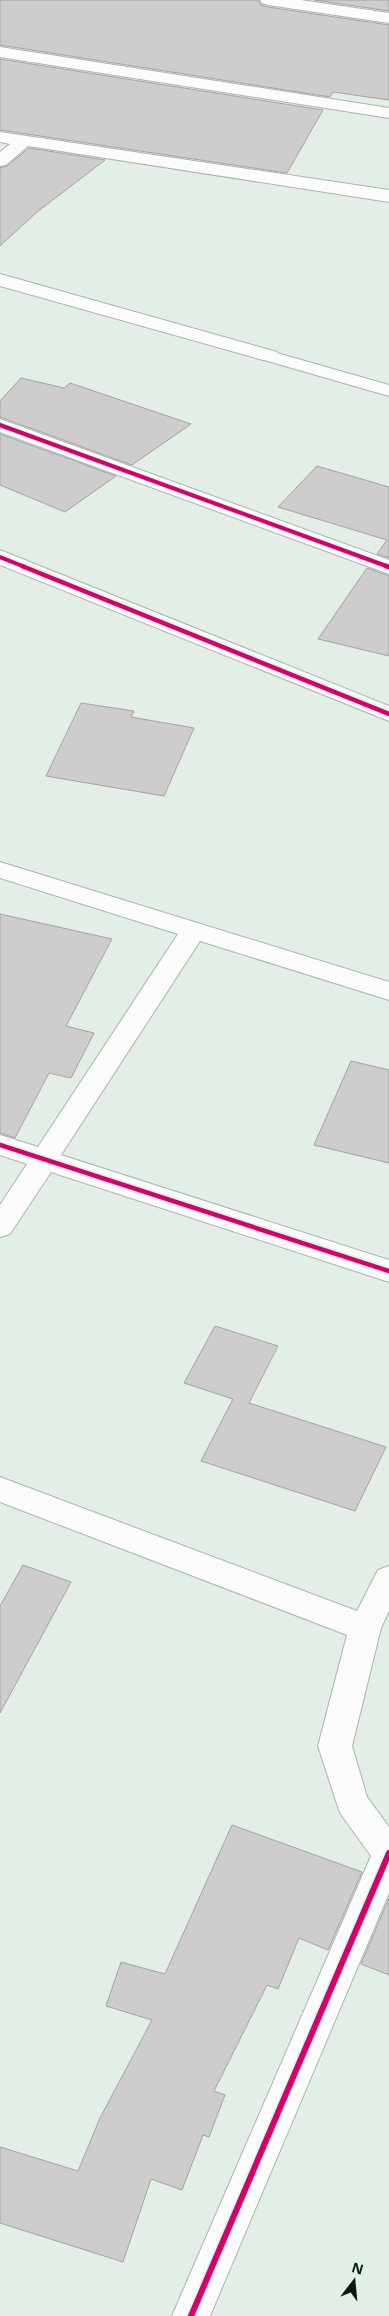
<svg xmlns="http://www.w3.org/2000/svg" width="389" height="2316" font-family="'Open Sans',sans-serif">
	<style>
		.building { fill: #cecccc; stroke: #a2a3a1 }
		.lines { fill: none; stroke-linecap: round; stroke-linejoin: round }
		.service-casing { stroke: #abb4ad; stroke-width: 2 }
		.minor-casing { stroke: #abb4ad; stroke-width: 2 }
		.service { fill: #fbfcfb; fill-rule: evenodd }
		.minor { fill: #fbfcfb; fill-rule: evenodd }
		.cycleway-far2-casing { stroke: #def3e4; stroke-width: 5.5 }
		.cycleway-far1-casing { stroke: #def3e4; stroke-width: 8 }
		.cycleway-casing { stroke: #def3e4; stroke-width: 9 }
		.cycleway-far2 { stroke: #d6006c; stroke-width: 4 }
		.cycleway-far1 { stroke: #d6006c; stroke-width: 4.5 }
		.cycleway { stroke: #d6006c; stroke-width: 6 }
	</style>
	<rect width="100%" height="100%" fill="#e3eee6"/>
	<path class="building" d="M0,0H258L261,5L268,7L389,25V100L333,92L330,97L0,45Z
		M314,0H389V11Z
		M0,59L323,110L287,173L0,130Z
		M29,148L105,160L37,212L0,246V168L7,166Z
		M21,378L64,388L70,383L191,424L132,465L0,417V401Z
		M0,434L116,476L65,512L0,485Z
		M317,466L389,487V558L377,554L387,540L278,507Z
		M367,568L389,576V656L318,639Z
		M81,703L134,711L131,717L194,728L164,796L46,776Z
		M0,914L112,939L66,1026L94,1033L71,1078L49,1073L15,1138L0,1133Z
		M351,1061L389,1070V1163L314,1145Z
		M215,1326L278,1346L249,1403L386,1447L355,1511L201,1461L233,1399L184,1383Z
		M23,1565L71,1582L0,1713V1606Z
		M232,1825L362,1872L328,1950L299,1938L278,1989L267,1985L214,2091L225,2095L209,2137L203,2135L182,2190L151,2179L123,2262L0,2223V2147L78,2171L100,2118L152,2020L106,2006L121,1962L165,1974Z
		M389,1898V1975L361,1964Z"/>
	<g class="lines">
		<defs>
			<path id="service" d="M270,351L389,385V396L264,360L261,356L264,352Z"/>
			<path id="minor" d="M260,0H301L389,13V23L268,5L262,3Z
				M0,47L389,108V118L0,57Z
				M0,132L389,190V202L28,146L6,165L0,166V152L10,144L0,142Z
				M0,274L277,352L280,356L277,360H263L0,286Z
				M0,419L389,560V574L0,432Z
				M0,550L389,706V721L0,565Z
				M0,862L389,982V1000L200,941L61,1155L389,1260V1282L51,1172L10,1234L0,1237V1205L27,1164L0,1155V1135L38,1147L178,934L0,878Z
				M0,1477L357,1611L378,1570L389,1566V1611L381,1628L352,1746L367,1797L389,1827V1893L210,2316H172L371,1856L340,1813L318,1746L347,1635L0,1502Z"/>
		</defs>
		<use href="#service" class="service-casing"/>
		<use href="#minor" class="minor-casing"/>
		<use href="#service" class="service"/>
		<use href="#minor" class="minor"/>
		<defs>
			<path id="cycleway-far2" d="M0,425L389,567
				M0,557L25,567"/>
			<path id="cycleway-far1" d="M22,566L389,714
				M386,566L389,567
				M0,1145L389,1271"/>
			<path id="cycleway" d="M191,2316L389,1853"/>
		</defs>
		<use href="#cycleway-far2" class="cycleway-far2-casing"/>
		<use href="#cycleway-far1" class="cycleway-far1-casing"/>
		<use href="#cycleway" class="cycleway-casing"/>
		<use href="#cycleway-far2" class="cycleway-far2"/>
		<use href="#cycleway-far1" class="cycleway-far1"/>
		<use href="#cycleway" class="cycleway"/>
	</g>
	<g transform="translate(354 2281) rotate(16)" stroke="#def3e4" stroke-width="4" paint-order="stroke">
	<path d="M0-4L9 19L0 12L-9 19Z" fill="#0f1712"/>
	<text y="-8" font-size="14" font-weight="bold" text-anchor="middle" fill="#0f1712">N</text>
	</g>
</svg>
